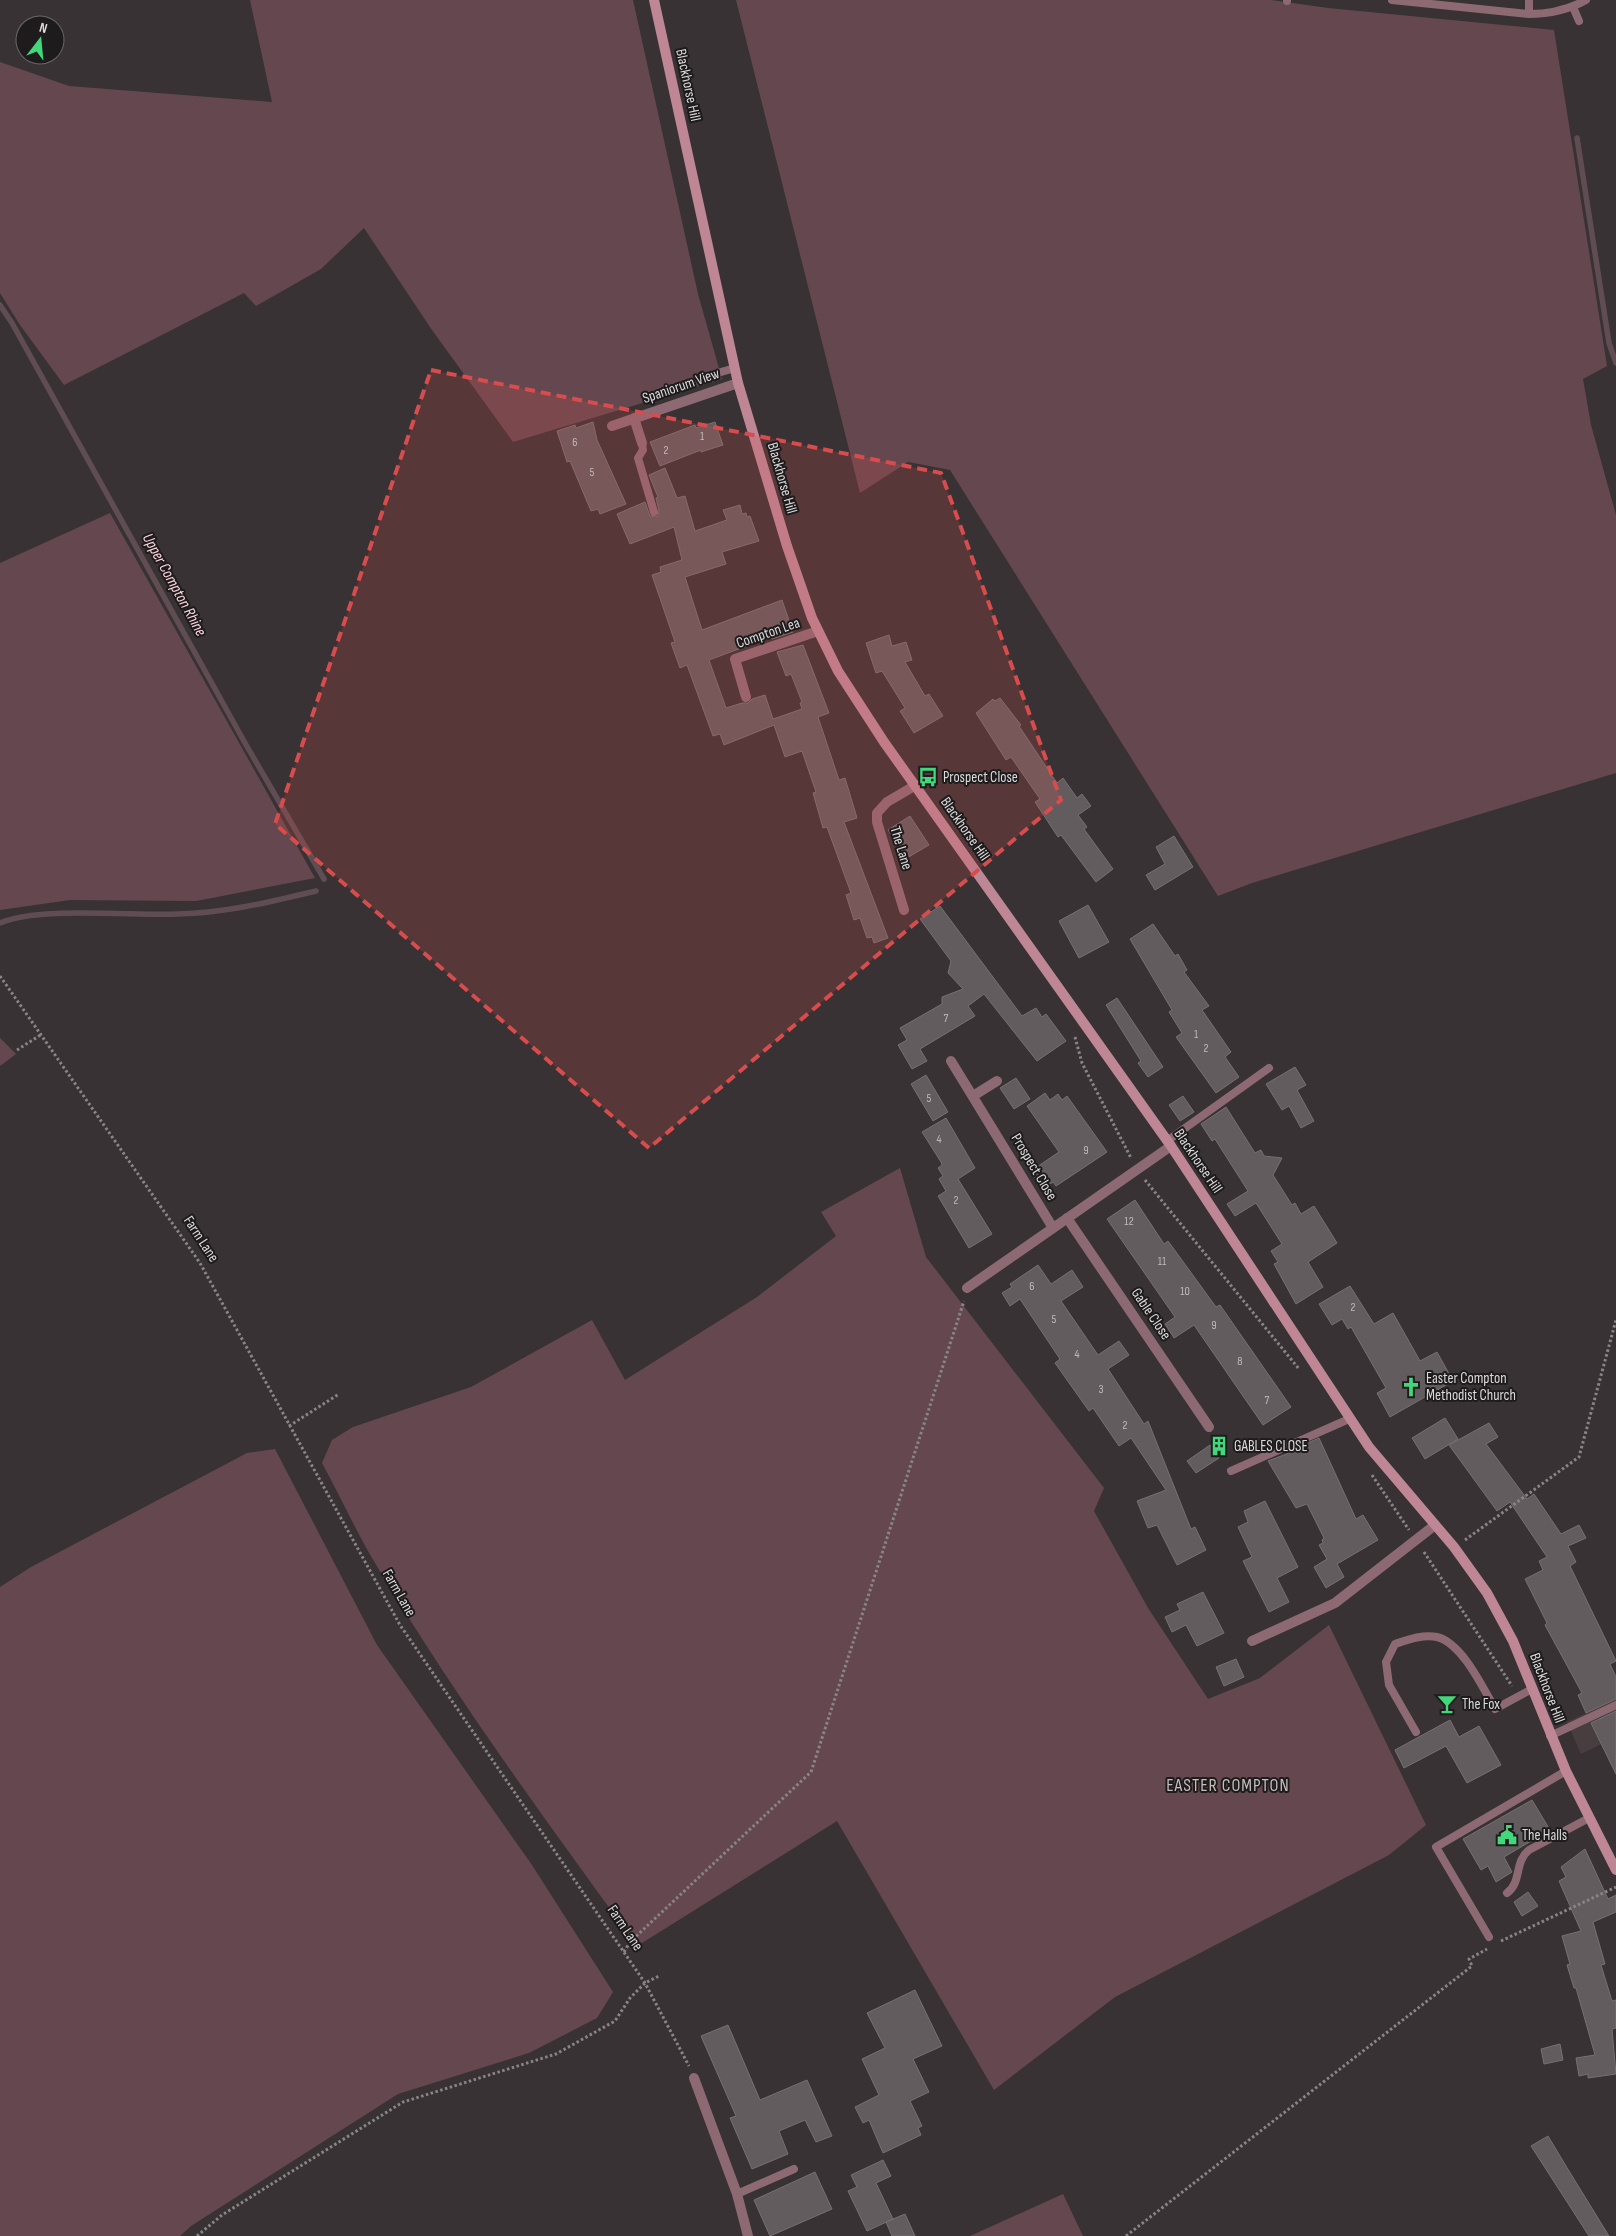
<svg xmlns="http://www.w3.org/2000/svg" width="1616" height="2236" font-family="'Sofia Sans Condensed',sans-serif">
	<style>
		.built { fill: #483d3f }
		.green { fill: #65484f }
		.lines { fill: none; stroke-linecap: round; stroke-linejoin: round }
		.stream { stroke: #604d53; stroke-width: 5.5 }
		.building { fill: #625c5e; stroke: #777072 }
		.path { stroke: #898586; stroke-width: 3; stroke-dasharray: 2.5 2.5; stroke-linecap: butt }
		.lane { stroke: #8d6a73; stroke-width: 8 }
		.street { stroke: #8d6a73; stroke-width: 10 }
		.secondary { stroke: #bf8796; stroke-width: 10 }
		.marked { fill: #d74c4c; fill-opacity: 0.2; stroke: #d74c4c; stroke-width: 4; stroke-dasharray: 10 6; stroke-linejoin: round }
		.labels { text-anchor: middle; dominant-baseline: central; stroke-width: 4; stroke-linejoin: round; paint-order: stroke }
		.number-label { font-size: 12px; fill: #bebabc }
		.street-label { font-size: 15px; fill: #dddadb; stroke: #1d1b1c }
		.poi-label { font-size: 15px; fill: #dddadb; stroke: #1d1b1c; text-anchor: start }
		.water-label { font-size: 16px; font-style: italic; fill: #fdd6df; stroke: #1d1b1c }
		.quarter-label { font-size: 18px; letter-spacing: 1px; fill: #c5bebf; stroke: #1d1b1c }
	</style>
	<rect width="100%" height="100%" fill="#383234"/>
	<path class="built" d="M1616,1699V1737L1581,1754L1567,1722Z"/>
	<path class="green" d="M250,0H633L698,294L722,379L513,442L432,330L364,228L321,269L256,306L244,293L64,385L20,325L0,293V62L69,86L272,102Z
		M736,0H1271L1328,8L1554,30L1607,366L1583,379L1591,425L1616,515V773L1252,883L1218,896L950,470L908,462L860,493Z
		M110,513L315,878L196,901L70,900L0,910V563Z
		M0,1038L16,1054L0,1066Z
		M900,1168L926,1257L1104,1488L1094,1511L1148,1608L1208,1699L1260,1678L1329,1625L1426,1825L1389,1855L1115,1997L994,2090L837,1821L642,1943L629,1935C541,1814 452,1692 375,1563C356,1531 340,1496 322,1463L332,1440L353,1427L471,1387L592,1320L625,1380L757,1297L836,1236L821,1212Z
		M275,1449L377,1645L532,1865L613,1992L597,2018L529,2053L398,2094L191,2226L180,2236H0V1587L31,1567L247,1453Z
		M1063,2194L1083,2236H970Z"/>
	<g class="lines">
		<path class="stream" d="M1577,138L1609,343L1616,363
			M0,305L12,323L245,743L324,879
			M0,923C37,906 133,916 178,914C225,913 270,902 316,891"/>
	</g>
	<path class="building" d="M593,422L597,440L626,504L600,514L598,509L591,511L570,461L567,462L557,431L575,425L576,428Z
		M715,422L723,445L701,452V450L660,466L650,442L695,425L696,428Z
		M665,468L677,498L685,496L695,531L727,520L723,510L740,505L742,514L746,513L747,517L750,516L759,541L722,552L726,564L685,577L702,630L782,600L793,632L772,639L771,637L709,660L726,708L742,703H748L752,699L765,695L773,719L802,709L800,703L802,702L791,674L786,676L777,652L803,645L829,713L818,717L839,780L845,778L857,818L844,822L888,938L874,943L872,937L867,938L860,918L854,920L846,895L851,893L827,827L823,828L813,793L816,792L802,751L785,757L774,725L724,745L720,734L713,736L687,665L680,668L671,643L675,642L652,575L661,572L660,567L682,560L674,527L630,544L617,514L645,502L650,516H658L659,511L656,498L658,497L649,475Z
		M889,635L892,646L906,642L912,660L905,662L925,696L929,694L943,716L914,733L900,711L905,708L882,671L876,673L866,643Z
		M1000,698L1021,725L1019,726L1057,783L1063,778L1077,798L1082,794L1091,806L1078,815L1087,827L1084,829L1113,869L1096,882L1061,835L1058,837L1035,802L1040,799L1011,757L1006,760L976,713L993,699L995,701Z
		M910,816L929,845L907,858L888,830Z
		M1174,836L1193,867L1155,890L1146,875L1165,864L1156,847Z
		M1088,905L1109,942L1079,958L1059,921Z
		M940,906L1022,1016L1036,1008L1042,1017L1046,1014L1066,1041L1037,1061L984,994L968,1006L975,1016L920,1049L927,1061L912,1069L898,1045L907,1040L900,1028L942,1004V997L963,989L948,973L951,961L920,919Z
		M1153,924L1175,956L1178,954L1187,970L1184,972L1209,1006L1202,1010L1231,1052L1225,1057L1239,1077L1216,1093L1176,1037L1182,1033L1169,1012L1172,1010L1130,939Z
		M1117,998L1163,1067L1148,1077L1138,1063L1141,1061L1106,1005Z
		M1295,1067L1306,1085L1297,1090L1314,1121L1301,1128L1289,1106L1282,1110L1266,1084Z
		M926,1075L948,1112L933,1121L911,1084Z
		M1016,1078L1030,1099L1014,1109L1000,1088Z
		M1045,1093L1050,1100L1058,1094L1062,1100L1067,1096L1107,1152L1056,1186L1053,1182L1042,1189L1031,1171L1059,1152L1027,1106Z
		M1183,1096L1194,1112L1180,1121L1169,1105Z
		M1226,1107L1255,1153L1261,1150L1264,1156L1282,1158L1273,1175L1292,1205L1295,1203L1301,1214L1314,1206L1337,1243L1308,1262L1323,1287L1296,1304L1274,1264L1278,1262L1271,1251L1282,1244L1256,1203L1235,1216L1227,1204L1248,1191L1215,1139L1212,1141L1201,1124Z
		M946,1118L975,1168L958,1179L992,1234L969,1248L938,1196L946,1191L939,1179L943,1176L938,1168L942,1165L941,1162L922,1132Z
		M1135,1200L1164,1244L1168,1241L1216,1307L1220,1305L1291,1407L1263,1425L1194,1325L1174,1338L1165,1324L1175,1317L1107,1219Z
		M1038,1265L1051,1284L1072,1270L1083,1287L1061,1301L1098,1355L1119,1341L1129,1355L1108,1369L1144,1424L1148,1421L1191,1529L1195,1527L1206,1550L1177,1565L1157,1525L1148,1528L1137,1501L1166,1490L1131,1438L1119,1446L1093,1408L1089,1411L1055,1363L1060,1359L1020,1299L1010,1306L1002,1293L1012,1287L1010,1284Z
		M1350,1286L1374,1324L1393,1313L1420,1361L1437,1352L1453,1381L1390,1417L1377,1393L1386,1388L1351,1327L1348,1329L1342,1319L1332,1325L1319,1304Z
		M1445,1418L1458,1439L1425,1459L1412,1438Z
		M1489,1423L1498,1437L1486,1444L1527,1499L1534,1494L1561,1534L1579,1525L1586,1538L1568,1546L1576,1562L1570,1566L1616,1661L1610,1664L1616,1677V1699L1586,1713L1578,1695L1582,1693L1545,1625L1547,1623L1525,1579L1543,1570L1539,1561L1547,1557L1510,1502L1497,1511L1449,1445Z
		M1319,1438L1356,1519L1363,1515L1378,1540L1337,1564L1344,1577L1326,1588L1314,1567L1327,1559L1319,1545L1323,1543L1322,1540L1324,1538L1307,1504L1296,1508L1268,1461L1297,1450L1296,1448Z
		M1210,1445L1219,1458L1196,1473L1187,1461Z
		M1265,1501L1298,1567L1277,1578L1289,1602L1269,1612L1243,1561L1252,1557L1238,1527L1248,1522L1244,1511Z
		M1203,1592L1224,1633L1197,1646L1186,1625L1172,1632L1165,1617L1180,1610L1177,1604Z
		M1236,1659L1244,1677L1224,1686L1216,1667Z
		M1616,1711V1774L1591,1723Z
		M1450,1720L1459,1737L1479,1726L1501,1765L1467,1783L1446,1746L1404,1768L1395,1750Z
		M1532,1800L1550,1830L1504,1857L1512,1872L1496,1882L1488,1866L1481,1870L1463,1839Z
		M1585,1849L1608,1899L1616,1895V1912L1593,1922L1605,1964L1601,1965L1612,2001L1616,2000V2028L1612,2029L1616,2074L1588,2078V2074L1579,2076L1576,2058L1595,2055L1576,1988H1574L1567,1965L1570,1964L1562,1936L1581,1931L1559,1881L1566,1877L1561,1867Z
		M1528,1892L1538,1906L1522,1916L1514,1902Z
		M915,1990L942,2046L913,2059L929,2092L910,2101L922,2126L918,2128L921,2135L883,2153L869,2120L863,2123L855,2107L879,2095L862,2059L885,2048L867,2013Z
		M728,2025L760,2100L807,2080L832,2136L816,2142L805,2120L779,2131L788,2154L752,2169L730,2118L736,2116L701,2036Z
		M1560,2044L1563,2060L1544,2064L1541,2049Z
		M1548,2136L1569,2171L1609,2236H1589L1531,2146Z
		M883,2160L891,2176L876,2183L893,2219L867,2231L848,2191L857,2187L851,2175Z
		M815,2172L832,2209L770,2236L754,2200Z
		M905,2214L915,2236H892L886,2222Z"/>
	<g class="lines">
		<path class="path" d="M0,976L200,1263L400,1625L645,1983L689,2066
			M1075,1037L1082,1063L1131,1158
			M17,1050L42,1034
			M1145,1180L1299,1369
			M289,1426L339,1394
			M1372,1475L1409,1530
			M1465,1540L1579,1457L1616,1320
			M1424,1552L1512,1686
			M1501,1941L1616,1887
			M624,1952L630,1942L811,1772L964,1301
			M197,2236L222,2215L403,2102L556,2054L615,2021L630,1998L645,1983L659,1976
			M1126,2236L1472,1966L1469,1959L1487,1949"/>
		<path class="lane" d="M1392,0L1529,14C1550,14 1568,10 1586,0
			M1529,0V14
			M1287,1V0
			M1573,7L1579,21
			M707,376L735,368
			M642,443L643,450L638,458L654,512
			M1167,1141L1269,1068
			M1231,1471L1349,1419
			M1416,1732L1389,1685L1386,1662L1395,1644C1407,1640 1423,1634 1437,1637C1462,1643 1483,1688 1495,1709L1532,1689
			M1550,1736L1616,1705
			M1507,1893C1522,1882 1514,1862 1529,1850L1589,1818
			M1489,1937L1436,1847L1566,1771
			M737,2194L794,2169"/>
		<path class="street" d="M634,418L642,443
			M612,426L738,383
			M746,697L735,659L818,631
			M904,910L877,822V813L887,802L916,785
			M951,1061L1053,1228
			M973,1096L997,1081
			M1067,1218L1209,1427
			M967,1288L1171,1146
			M1252,1641L1335,1603L1435,1525
			M694,2078L737,2194L748,2236"/>
		<path class="secondary" d="M654,0L738,383L787,546L812,618L838,671L884,742L1171,1146L1369,1447L1454,1547L1487,1593L1513,1641L1566,1771L1616,1870"/>
	</g>
	<path class="marked" d="M431,370L941,473L1061,800L649,1148L275,824Z"/>
	<defs>
		<symbol id="bus-bare" viewBox="-9 -9 18 18"><path d="M-5-6H5V4H4V6H2V4H-2V6H-4V4H-5ZM-3.5-4V0h7V-4ZM-3.5 1.2v1.5H-2V1.2ZM2 1.2v1.5H3.5V1.2Z" fill="#42d77b" stroke="#1d1b1c" stroke-width="2.5" paint-order="stroke"/></symbol>
		<symbol id="church-bare" viewBox="-9 -9 18 18"><path d="M-1.2-6h2.4v3.5h3.3v2.4h-3.3V6h-2.4V-.1h-3.3v-2.4h3.3Z" fill="#42d77b" stroke="#1d1b1c" stroke-width="2.5" paint-order="stroke"/></symbol>
		<symbol id="building-bare" viewBox="-9 -9 18 18"><path d="M-4-6H4V6H1V3H-1V6H-4ZM-2.5-4.3h1.7v1.8h-1.7ZM.8-4.3h1.7v1.8H.8ZM-2.5-1h1.7V.8h-1.7ZM.8-1h1.7V.8H.8Z" fill="#42d77b" stroke="#1d1b1c" stroke-width="2.5" paint-order="stroke"/></symbol>
		<symbol id="bar-bare" viewBox="-9 -9 18 18"><path d="M-6-5H6L.8 .8V4.5H3.5V6h-7V4.5H-.8V.8Z" fill="#42d77b" stroke="#1d1b1c" stroke-width="2.5" paint-order="stroke"/></symbol>
		<symbol id="civic-bare" viewBox="-9 -9 18 18"><path d="M-.6-6.5H3V-4.5H.6V-3L4-1V1h2V6H-6V1h2V-1L-.6-3ZM-1.2 2.5V6h2.4V2.5Z" fill="#42d77b" stroke="#1d1b1c" stroke-width="2.5" paint-order="stroke"/></symbol>
	</defs>
	<g fill-rule="evenodd">
		<use href="#bus-bare" x="914" y="763" width="28" height="28"/>
		<use href="#church-bare" x="1397" y="1373" width="28" height="28"/>
		<use href="#building-bare" x="1205" y="1432" width="28" height="28"/>
		<use href="#bar-bare" x="1433" y="1690" width="28" height="28"/>
		<use href="#civic-bare" x="1493" y="1821" width="28" height="28"/>
	</g>
	<g class="labels">
		<g class="number-label">
			<text x="702" y="436">1</text>
			<text x="575" y="442">6</text>
			<text x="666" y="450">2</text>
			<text x="592" y="472">5</text>
			<text x="946" y="1018">7</text>
			<text x="1196" y="1034">1</text>
			<text x="1206" y="1048">2</text>
			<text x="929" y="1098">5</text>
			<text x="939" y="1139">4</text>
			<text x="1086" y="1150">9</text>
			<text x="956" y="1200">2</text>
			<text x="1129" y="1221">12</text>
			<text x="1162" y="1261">11</text>
			<text x="1032" y="1286">6</text>
			<text x="1185" y="1291">10</text>
			<text x="1353" y="1307">2</text>
			<text x="1054" y="1319">5</text>
			<text x="1214" y="1325">9</text>
			<text x="1077" y="1354">4</text>
			<text x="1240" y="1361">8</text>
			<text x="1101" y="1389">3</text>
			<text x="1267" y="1400">7</text>
			<text x="1125" y="1425">2</text>
		</g>
		<g class="street-label">
			<text transform="translate(688 85) rotate(78)">Blackhorse Hill</text>
			<text transform="translate(681 386) rotate(-19)">Spaniorum View</text>
			<text transform="translate(782 478) rotate(74)">Blackhorse Hill</text>
			<text transform="translate(768 633) rotate(-19)">Compton Lea</text>
			<text transform="translate(965 829) rotate(55)">Blackhorse Hill</text>
			<text transform="translate(901 848) rotate(73)">The Lane</text>
			<text transform="translate(1198 1161) rotate(56)">Blackhorse Hill</text>
			<text transform="translate(1034 1167) rotate(59)">Prospect Close</text>
			<text transform="translate(201 1239) rotate(57)">Farm Lane</text>
			<text transform="translate(1151 1314) rotate(56)">Gable Close</text>
			<text transform="translate(399 1593) rotate(60)">Farm Lane</text>
			<text transform="translate(1547 1688) rotate(69)">Blackhorse Hill</text>
			<text transform="translate(625 1928) rotate(56)">Farm Lane</text>
		</g>
		<g class="poi-label">
			<text x="943" y="777">Prospect Close</text>
			<text x="1426" y="1378">Easter Compton<tspan x="1426" dy="17">Methodist Church</tspan></text>
			<text x="1234" y="1446">GABLES CLOSE</text>
			<text x="1462" y="1704">The Fox</text>
			<text x="1522" y="1835">The Halls</text>
		</g>
		<g class="water-label">
			<text transform="translate(174 585) rotate(61)">Upper Compton Rhine</text>
		</g>
		<g class="quarter-label">
			<text x="1228" y="1785">EASTER COMPTON</text>
		</g>
	</g>
	<g transform="translate(40 40) rotate(16)"><circle r="24" fill="#1d1b1c" stroke="#6a6768"/>
	<path d="M0-4L9 19L0 12L-9 19Z" fill="#42d77b"/>
	<text y="-8" font-size="14" font-weight="bold" text-anchor="middle" fill="#dddadb">N</text>
	</g>
</svg>
